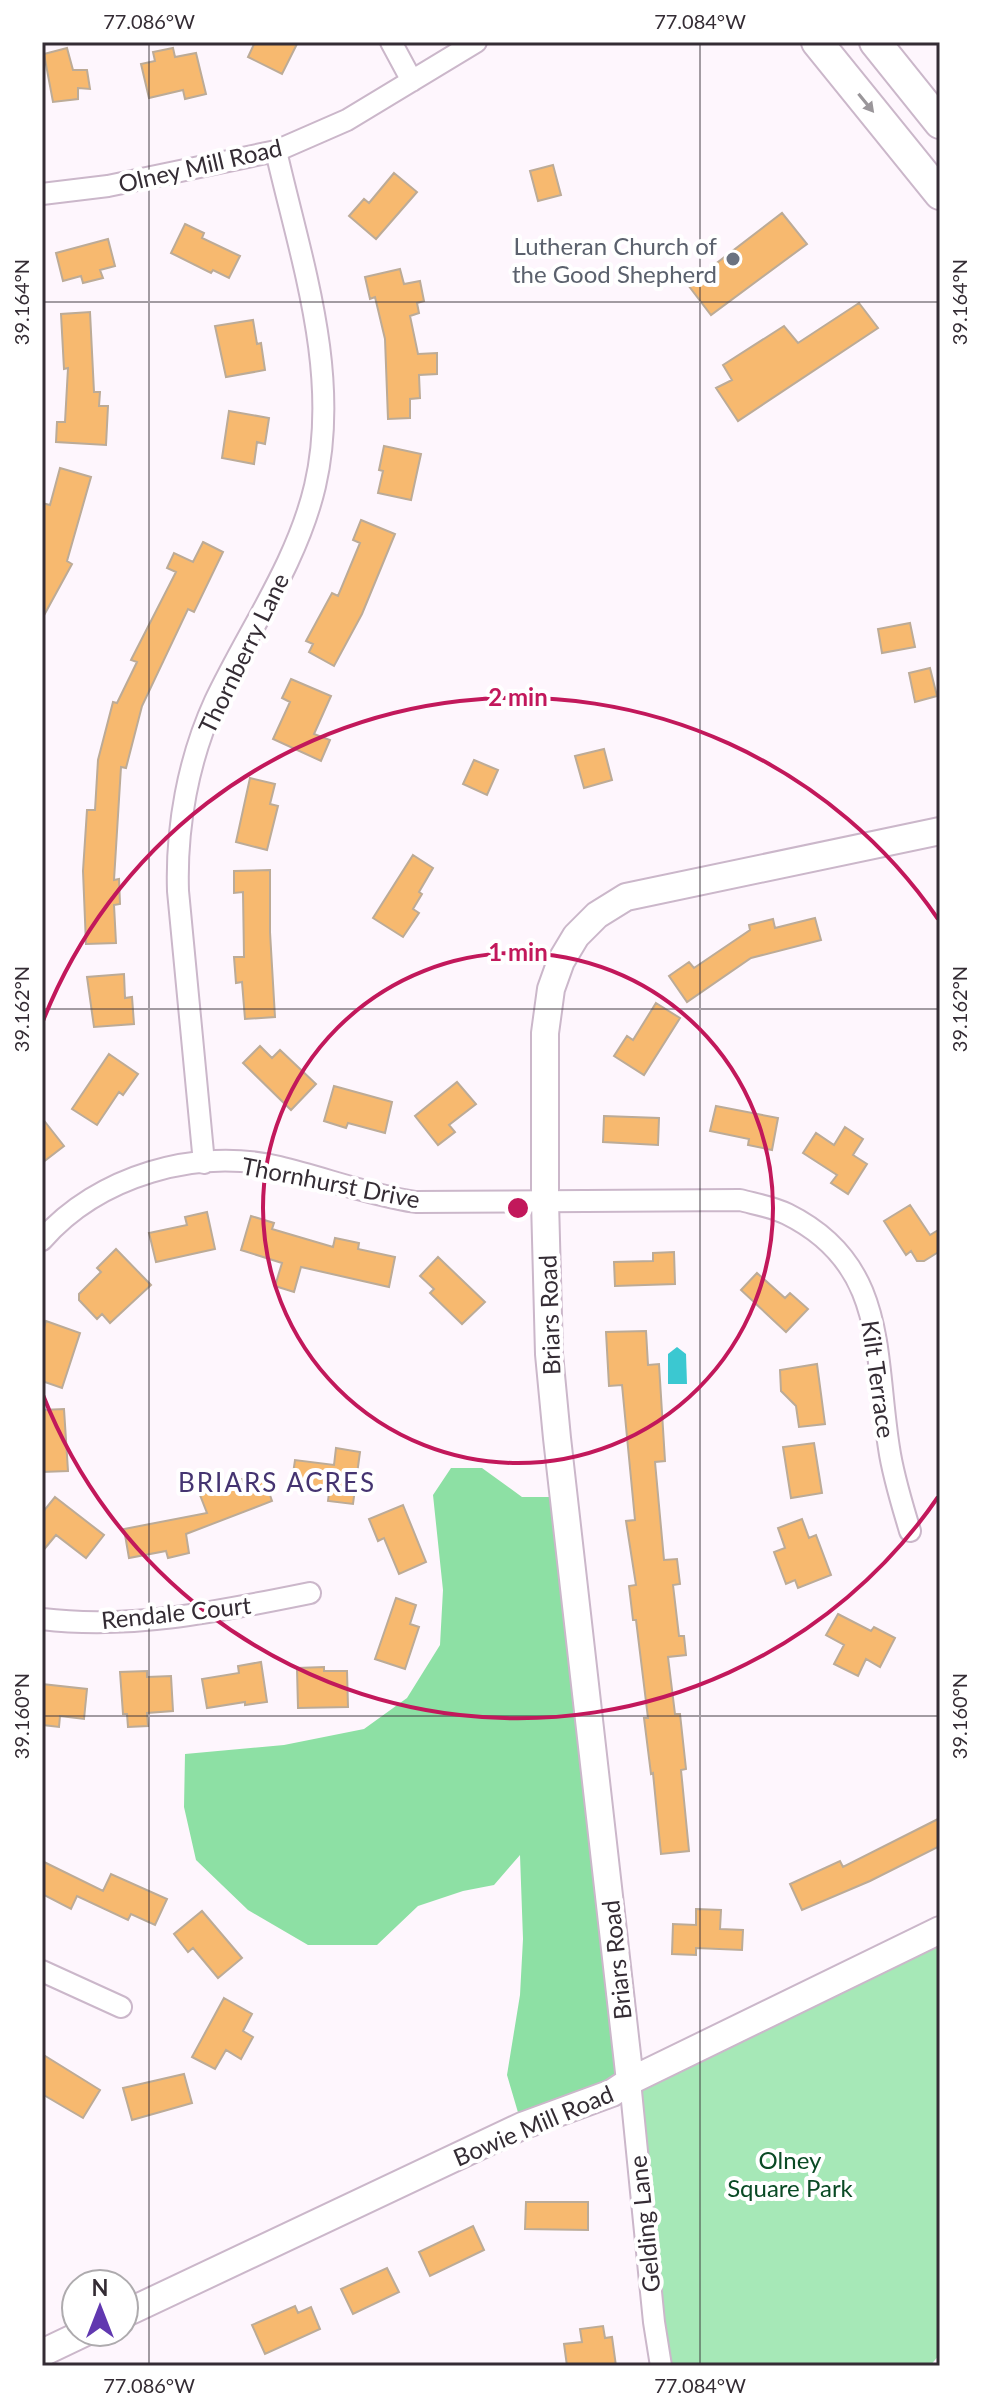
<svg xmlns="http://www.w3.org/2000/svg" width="982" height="2408" font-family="Lato,sans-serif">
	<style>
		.green { fill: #a6e8b7 }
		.forest { fill: #8de0a4 }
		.water { fill: #3bc8d1 }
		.building { fill: #f7b96f; stroke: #bcab97; stroke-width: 2 }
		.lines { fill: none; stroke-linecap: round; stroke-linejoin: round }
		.minor-casing { stroke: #cbb7ca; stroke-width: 24 }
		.tertiary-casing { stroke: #cbb7ca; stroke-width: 30 }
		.secondary-casing { stroke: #cbb7ca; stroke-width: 34 }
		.minor { stroke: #fff; stroke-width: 20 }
		.tertiary { stroke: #fff; stroke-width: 26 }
		.secondary { stroke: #fff; stroke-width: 30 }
		.oneway { fill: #9a969a }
		.ticks { fill: none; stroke: #342c34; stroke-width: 2; stroke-opacity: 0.45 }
		.ring { fill: none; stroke: #c2185b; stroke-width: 4 }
		.worship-dot { fill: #6b7280; stroke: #fff; stroke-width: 3 }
		.labels { text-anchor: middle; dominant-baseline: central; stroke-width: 8; stroke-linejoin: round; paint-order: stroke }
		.street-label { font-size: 24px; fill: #342c34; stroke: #fff }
		.worship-label { font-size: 24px; fill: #5b616d; stroke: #fff; text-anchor: end }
		.park-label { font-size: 24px; fill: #0a4a25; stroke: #fff }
		.neighbourhood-label { font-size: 26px; letter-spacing: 2px; fill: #453471; stroke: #fff }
		.centre { fill: #c2185b; stroke: #fff; stroke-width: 4 }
		.ring-label { font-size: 24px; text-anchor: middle; font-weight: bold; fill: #c2185b; stroke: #fff; stroke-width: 8; stroke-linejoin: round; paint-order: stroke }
		.neatline { fill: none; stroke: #342c34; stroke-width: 3 }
		.ticks-label { font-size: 20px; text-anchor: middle; fill: #342c34 }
	</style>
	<rect width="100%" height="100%" fill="#fef6fd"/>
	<path class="green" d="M940,1929V2354L930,2366H661L630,2081Z"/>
	<path class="forest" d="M451,1468H482L522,1497H564L630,2081L522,2126L507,2075L520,1995L523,1939L520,1855L494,1885L463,1891L418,1906L377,1945H308L248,1910L196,1860L184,1807L185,1754L284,1745L364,1729L407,1698L440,1645L443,1590L433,1495Z"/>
	<path class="water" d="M677,1347L686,1354L687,1384H668V1354Z"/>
	<path class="building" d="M255,42H298L282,74L248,57Z
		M67,48L73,70H87L90,89L78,88V99L53,102L44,54Z
		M173,48L175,57L196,53L206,94L185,99L183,90L149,98L141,64L155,61L153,52Z
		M553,165L561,195L538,201L530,171Z
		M394,173L417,192L376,239L349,216L364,199L369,203Z
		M782,213L807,244L711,315L688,285Z
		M185,224L204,233L202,238L240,256L229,278L213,270L211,273L171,253Z
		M108,239L115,266L100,270L103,278L83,283L81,276L63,281L56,253Z
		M400,269L404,284L420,281L424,301L417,303L419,313L410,316L418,354L437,353V374L419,375L420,398L410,399V418L388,419L385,339L375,297L370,299L365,277Z
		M859,303L878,328L738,421L716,388L732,380L723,365L784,326L798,343Z
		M90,312L94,392H100L99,406H108L106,445L56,442L57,422H65L68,368L64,369L61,314Z
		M253,320L257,344L261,343L265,370L226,377L215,326Z
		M229,411L269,418L265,444L257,442L254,464L222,458Z
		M384,446L421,454L411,500L378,493L383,471L379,470Z
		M60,468L91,477L67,561L72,564L42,619V503L50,505Z
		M361,520L395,534L362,614L334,666L309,652L313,644L306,641L332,593L338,596L360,543L353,540Z
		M203,542L223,552L194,612L188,609L142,706L126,768L121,767L114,880L119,879L120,904L114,905L116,943L86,944L83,871L87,810H95L98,760L113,702L117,703L137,662L131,660L176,572L167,568L174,553L193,562Z
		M910,623L915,647L882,653L878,629Z
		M930,668L937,696L915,702L909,673Z
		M291,679L331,696L314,734L330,740L321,761L273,739L290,702L282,698Z
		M604,749L612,780L584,788L575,756Z
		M474,760L498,770L487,795L463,784Z
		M250,778L275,784L270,804L278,806L267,850L236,842Z
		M413,855L433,868L419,892L422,894L413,909L419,913L403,937L373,918Z
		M270,870V932L275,1017L245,1019L242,982L236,983L234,957H244L243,892L234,893V871Z
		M815,918L821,940L751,958L687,1002L669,976L689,962L694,968L750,930L749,925L773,919L775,928Z
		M124,974L125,998L132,997L134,1024L94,1027L87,977Z
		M656,1003L680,1018L644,1075L614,1056L627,1036L633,1040Z
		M260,1046L272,1058L280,1050L316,1084L291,1110L243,1063Z
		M109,1054L138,1074L123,1095L119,1092L97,1125L72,1109Z
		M457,1082L476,1104L449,1125L455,1132L438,1145L415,1116Z
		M334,1086L392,1102L385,1133L348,1123L346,1128L324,1121Z
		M716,1106L778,1118L772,1150L748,1145L749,1139L710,1131Z
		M604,1116L659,1118L658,1145L603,1142Z
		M42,1118L64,1146L42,1163Z
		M845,1127L863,1139L853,1155L867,1164L848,1194L831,1183L837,1175L803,1153L816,1133L834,1145Z
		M910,1205L930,1235L940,1229V1251L924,1261H917L911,1251L906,1255L884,1221Z
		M207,1212L215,1249L156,1262L149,1233L187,1225L185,1217Z
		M251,1216L274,1223L272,1229L333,1247L335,1238L359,1243L358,1249L395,1257L389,1287L301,1267L294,1292L275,1286L282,1263L241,1250Z
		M116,1249L151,1285L110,1323L102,1314L97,1319L79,1300V1294L101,1272L97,1268Z
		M674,1252L675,1284L615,1286L614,1262L653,1261V1253Z
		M438,1257L485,1302L462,1324L430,1293L434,1289L420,1276Z
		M757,1273L785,1298L790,1293L808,1309L786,1332L741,1290Z
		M46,1321L80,1333L62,1388L42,1381V1334Z
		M646,1331L648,1365L659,1364L665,1461L655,1462L664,1560L677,1559L680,1584L673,1585L679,1636H684L686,1655L668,1657L675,1714H680L686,1769L681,1770L689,1851L661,1854L653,1773L651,1774L644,1718H648L636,1620H633L629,1586L636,1585L626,1521L635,1520L622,1385L609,1386L606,1332Z
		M817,1364L825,1424L799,1427L796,1406L781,1391L780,1370Z
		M64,1409L68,1471L42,1472V1410Z
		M814,1443L822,1493L791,1498L783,1447Z
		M336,1448L360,1452L353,1504L328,1501L329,1493L291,1488L295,1460L334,1465Z
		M264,1478L272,1501L186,1534L189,1553L168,1558L166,1551L129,1558L124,1529L207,1513L200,1495L242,1479L245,1485Z
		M55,1497L104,1535L86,1558L56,1535L42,1552V1513Z
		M403,1505L426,1562L399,1574L384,1538L378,1541L369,1519Z
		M802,1519L809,1538L816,1535L831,1575L798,1588L795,1580L786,1584L774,1552L785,1548L778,1528Z
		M396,1598L416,1605L410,1624L419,1627L405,1669L375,1659Z
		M838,1614L871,1631L874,1627L895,1638L880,1667L866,1659L858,1676L834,1664L844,1645L826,1635Z
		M261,1662L267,1702L245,1705V1702L207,1708L202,1679L239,1673L238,1666Z
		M324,1667V1671H347L348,1707L298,1708L297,1668Z
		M147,1671V1677L171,1676L173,1711L147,1713L148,1726L128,1727L127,1714H123L120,1672Z
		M42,1684L87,1689L84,1719L60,1716L59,1727L43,1725Z
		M940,1818V1846L870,1881L802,1910L790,1884L840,1861L843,1867Z
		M42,1861L103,1891L111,1874L167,1899L155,1925L131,1914L128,1920L77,1896L71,1909L42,1894Z
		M696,1909L721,1910L720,1929L743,1930L742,1950L696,1948V1955L672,1954L673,1924L696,1925Z
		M202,1911L242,1958L218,1978L193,1948L188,1952L174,1934Z
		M224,1998L252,2014L243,2031L253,2037L241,2059L226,2050L215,2069L192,2057Z
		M42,2054L100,2090L83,2118L42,2094Z
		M184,2074L192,2103L132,2120L123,2088Z
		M526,2202H588V2230L525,2229Z
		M473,2226L484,2250L430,2276L419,2252Z
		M387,2268L399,2292L353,2314L341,2289Z
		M295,2306L298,2313L311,2307L320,2329L265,2354L252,2325Z
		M603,2326L605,2338L612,2337L616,2366H567L564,2344L582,2342L580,2329Z"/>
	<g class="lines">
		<defs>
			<path id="minor" d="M391,42L412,81
				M42,194L108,186L276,151L347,120L476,42
				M204,1163L178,891C176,827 188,760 215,701C248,631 297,563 315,486C341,374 301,260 276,151
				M42,1240C98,1176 197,1147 279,1167C325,1178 369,1195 416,1202L740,1200C755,1204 773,1207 787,1214C888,1264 874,1354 889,1448C893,1476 902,1504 910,1531
				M42,1619C132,1630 221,1611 310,1593
				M42,1971L121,2007
				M630,2081L654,2322L661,2366"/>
			<path id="tertiary" d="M630,2081L557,1438L549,1354L545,1201V1033L551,989L561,961L576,936L597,915L626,897L940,831
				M124,2314L522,2126L612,2093L630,2081L940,1930
				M42,2353L86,2332"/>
			<path id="secondary" d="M817,42L940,194
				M875,42L940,123"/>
		</defs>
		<use href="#minor" class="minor-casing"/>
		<use href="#tertiary" class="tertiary-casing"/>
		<use href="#secondary" class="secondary-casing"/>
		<use href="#minor" class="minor"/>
		<use href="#tertiary" class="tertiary"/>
		<use href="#secondary" class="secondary"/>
	</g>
	<defs><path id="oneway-solid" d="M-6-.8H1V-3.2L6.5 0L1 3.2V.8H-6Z" transform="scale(2)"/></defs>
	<use class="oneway" href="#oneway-solid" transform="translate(866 103) rotate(51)"/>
	<path class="ticks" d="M149,42V2366M700,42V2366M42,302H940M42,1009H940M42,1716H940"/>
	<g class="ring">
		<circle cx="518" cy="1208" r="255"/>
		<path d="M938 1497A510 510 0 0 1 43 1395M43 1021A510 510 0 0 1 938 919"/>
	</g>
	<circle class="worship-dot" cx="733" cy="259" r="8"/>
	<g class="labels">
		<g class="street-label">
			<text transform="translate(200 165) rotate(-13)">Olney Mill Road</text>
			<text transform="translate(243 653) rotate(-64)">Thornberry Lane</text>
			<text transform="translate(331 1182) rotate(11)">Thornhurst Drive</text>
			<text transform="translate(549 1315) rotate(-92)">Briars Road</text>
			<text transform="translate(879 1379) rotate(82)">Kilt Terrace</text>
			<text transform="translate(176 1612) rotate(-6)">Rendale Court</text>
			<text transform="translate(616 1960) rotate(-96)">Briars Road</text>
			<text transform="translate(533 2125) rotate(-23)">Bowie Mill Road</text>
			<text transform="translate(644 2224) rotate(-96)">Gelding Lane</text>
		</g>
		<g class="worship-label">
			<text x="717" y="245">Lutheran Church of<tspan x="717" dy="28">the Good Shepherd</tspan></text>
		</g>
		<g class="park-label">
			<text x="790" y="2159">Olney<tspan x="790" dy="28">Square Park</tspan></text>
		</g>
		<g class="neighbourhood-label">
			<text x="277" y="1482">BRIARS ACRES</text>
		</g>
	</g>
	<circle cx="518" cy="1208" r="12" class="centre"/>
	<g class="ring-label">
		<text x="518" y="706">2 min</text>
		<text x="518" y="961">1 min</text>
	</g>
	<rect width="982" height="2408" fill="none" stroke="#ffffff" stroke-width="88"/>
	<g transform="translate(100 2308)"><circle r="38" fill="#ffffff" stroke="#aeabae" stroke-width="2"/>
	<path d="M0-6L14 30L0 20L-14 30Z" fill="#6138b0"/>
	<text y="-12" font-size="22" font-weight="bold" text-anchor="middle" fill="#342c34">N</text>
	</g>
	<rect x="44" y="44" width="894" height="2320" class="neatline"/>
	<g class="ticks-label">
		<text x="149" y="29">77.086°W</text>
		<text x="700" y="29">77.084°W</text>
		<text transform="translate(22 302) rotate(-90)" y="7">39.164°N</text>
		<text transform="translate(960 302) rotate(-90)" y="7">39.164°N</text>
		<text transform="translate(22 1009) rotate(-90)" y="7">39.162°N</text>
		<text transform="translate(960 1009) rotate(-90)" y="7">39.162°N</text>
		<text transform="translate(22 1716) rotate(-90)" y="7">39.160°N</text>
		<text transform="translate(960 1716) rotate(-90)" y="7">39.160°N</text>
		<text x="149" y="2393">77.086°W</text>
		<text x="700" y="2393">77.084°W</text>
	</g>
</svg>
